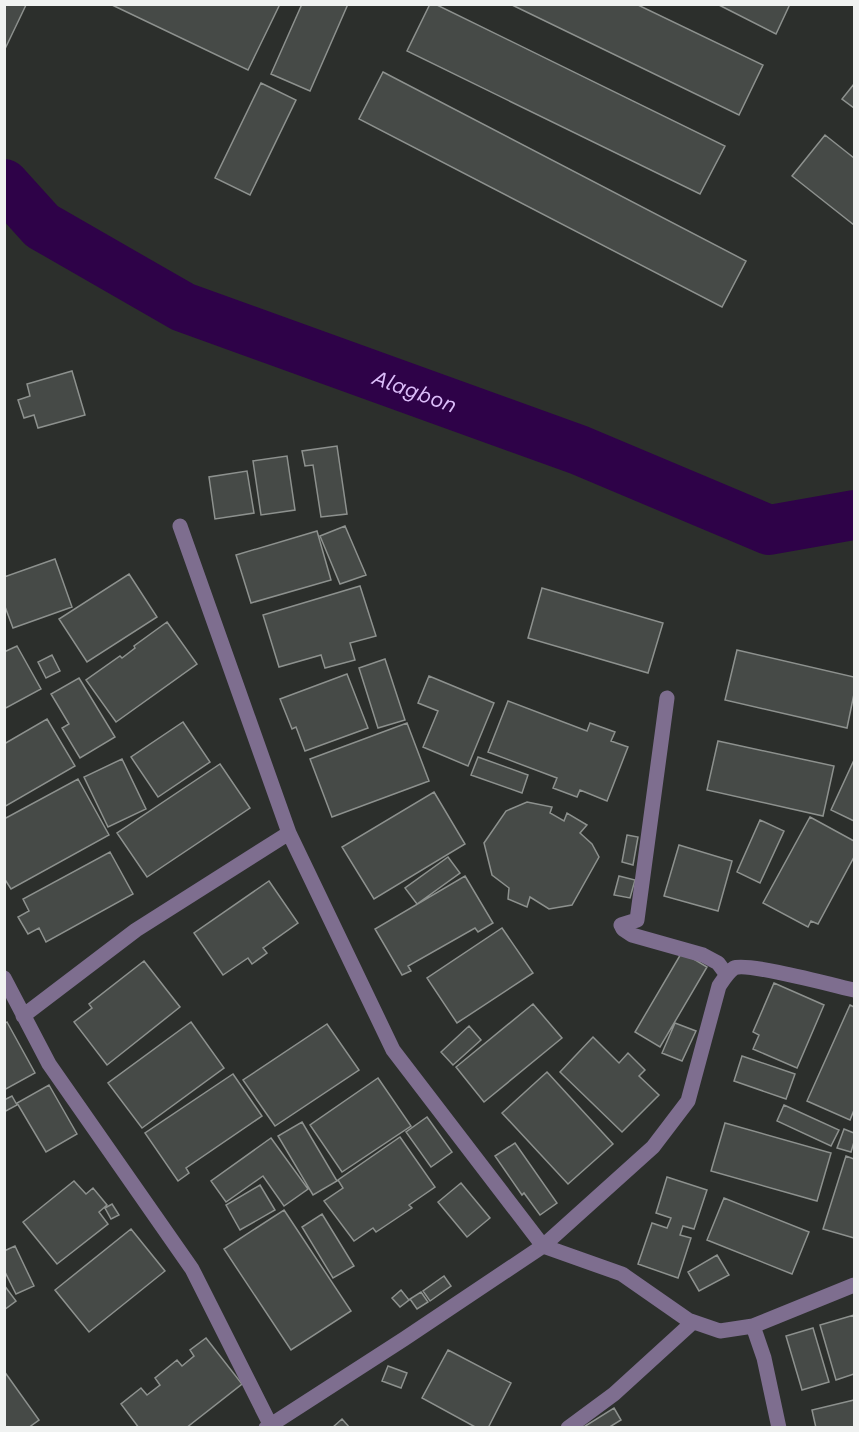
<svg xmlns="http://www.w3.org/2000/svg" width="859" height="1432" font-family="'Work Sans',sans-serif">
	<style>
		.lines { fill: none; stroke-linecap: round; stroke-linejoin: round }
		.river { stroke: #2e0248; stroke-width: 50 }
		.building { fill: #464a47; stroke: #8d918e; stroke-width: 1.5 }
		.minor { stroke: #7e6e8f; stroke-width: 15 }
		.labels { text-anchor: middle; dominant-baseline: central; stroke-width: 4.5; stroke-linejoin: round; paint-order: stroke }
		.water-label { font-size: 22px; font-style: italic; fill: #dbbdf9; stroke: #2c2f2c }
	</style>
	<rect width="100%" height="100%" fill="#2c2f2c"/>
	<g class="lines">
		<path class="river" id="s1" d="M4,184L42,226L183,307L579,450L769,530L854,515"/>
	</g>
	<path class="building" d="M4,4L26,5L4,51Z
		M110,4H280L248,70Z
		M302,4H348L310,91L271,74Z
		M430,4H435L725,146L700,194L407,51Z
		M510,4H636L763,65L739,115Z
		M717,4H790L776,34Z
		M383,72L746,261L722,307L359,119Z
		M261,83L296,100L250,195L215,178Z
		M854,84V108L842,99Z
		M825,135L854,158V225L792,176Z
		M72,371L85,415L38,428L34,415L24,418L18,400L30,396L27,384Z
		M337,446L347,514L321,517L313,465L305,466L302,451Z
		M287,456L295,510L261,515L253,461Z
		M247,471L254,513L215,519L209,477Z
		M345,526L366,575L340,584L320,536Z
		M317,531L331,580L251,603L236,555Z
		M55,559L72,607L13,628L4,604V577Z
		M129,574L157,617L87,662L59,619Z
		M360,586L376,636L350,643L355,660L325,668L321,655L279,667L263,615Z
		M542,588L663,623L648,673L528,638Z
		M167,622L197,664L116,722L86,680L120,656L122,658L135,648L134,646Z
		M17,646L41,689L4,709V652Z
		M737,650L854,677V694L847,728L725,700Z
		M52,655L60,671L46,678L38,662Z
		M385,659L405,720L378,728L359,668Z
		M347,674L368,728L305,751L296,727L292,729L280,699Z
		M429,676L494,703L468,766L423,747L438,711L418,703Z
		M79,678L115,737L80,758L62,728L69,724L51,694Z
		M508,701L587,731L590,723L615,732L611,741L628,747L607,801L580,790L577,797L553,788L557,778L488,752Z
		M47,719L75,766L4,807V744Z
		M183,722L210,762L158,797L131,757Z
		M407,723L429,781L332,817L310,759Z
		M718,741L834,766L823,816L707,790Z
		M478,757L528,775L522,793L471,775Z
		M122,759L146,809L108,827L84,777Z
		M854,760V821L831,810Z
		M220,764L250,808L147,877L117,833Z
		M78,779L109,835L11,889L4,878V819Z
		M434,792L465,844L374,899L342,847Z
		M527,802L552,807L550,813L564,821L567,813L587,825L580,833L592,844L599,857L572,905L549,909L530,897L527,907L508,899L509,888L492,875L484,843L506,811Z
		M810,817L854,841V857L818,924L811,921L808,927L763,903Z
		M760,820L784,831L760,883L737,872Z
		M627,835L638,837L633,865L622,862Z
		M679,845L732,861L718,911L664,896Z
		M110,852L133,894L46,942L39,928L28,934L18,917L29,911L23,899Z
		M448,857L460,873L417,904L405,888Z
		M465,876L493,923L478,932L475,928L408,966L411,971L402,975L375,929Z
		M619,876L635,880L630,898L614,895Z
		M269,881L298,923L263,948L267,953L252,964L248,958L223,975L194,933Z
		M502,928L533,973L457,1023L427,978Z
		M682,952L707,967L660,1047L635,1032Z
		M144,961L180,1007L107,1065L74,1022L92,1008L89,1004Z
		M774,983L824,1005L797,1068L753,1049L759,1035L753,1032Z
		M533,1004L562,1038L484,1102L456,1067Z
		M850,1005L854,1007V1110L850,1120L807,1101Z
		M7,1022L35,1073L4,1090V1024Z
		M191,1022L224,1068L142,1128L108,1083Z
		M675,1023L696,1031L682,1061L662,1053Z
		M327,1024L359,1070L275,1126L243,1080Z
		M469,1026L481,1040L453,1065L441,1052Z
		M593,1037L619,1063L628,1053L645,1070L639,1076L659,1095L622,1132L560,1072Z
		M742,1056L795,1074L786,1099L734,1081Z
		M547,1072L613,1144L568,1184L502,1113Z
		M233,1074L262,1116L186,1168L189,1173L178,1181L145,1133Z
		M378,1078L411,1126L342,1172L310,1125Z
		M49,1085L77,1134L46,1152L17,1103Z
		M12,1096L17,1105L4,1112V1100Z
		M784,1105L839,1130L831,1146L777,1121Z
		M427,1117L452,1152L431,1167L406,1132Z
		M302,1122L337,1181L313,1195L278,1136Z
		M725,1123L831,1153L817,1201L711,1171Z
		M844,1129L854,1133V1142L851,1152L837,1148Z
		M400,1137L435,1187L409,1205L412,1208L376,1232L373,1228L354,1241L324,1201L343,1188L338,1180Z
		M271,1138L308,1189L284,1206L263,1176L226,1202L211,1181Z
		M515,1143L557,1203L540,1215L524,1193L522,1195L495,1156Z
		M846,1156L854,1159V1238L823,1229Z
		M667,1177L707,1190L694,1229L683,1226L680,1235L691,1238L678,1278L638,1264L652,1223L667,1228L671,1218L656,1213Z
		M74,1181L86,1194L93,1188L107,1205L99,1212L108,1224L57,1264L23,1222Z
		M461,1183L490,1218L467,1237L438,1202Z
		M260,1185L275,1210L240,1230L226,1205Z
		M724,1198L809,1232L792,1274L707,1240Z
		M112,1204L119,1215L111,1219L105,1208Z
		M284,1210L351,1311L291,1350L224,1249Z
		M322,1214L354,1266L333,1278L302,1227Z
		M131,1229L165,1271L89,1332L55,1290Z
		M15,1246L34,1286L16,1294L4,1270V1251Z
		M717,1255L729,1275L699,1291L688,1272Z
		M444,1276L451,1286L430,1301L423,1291Z
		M4,1285L16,1301L4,1310Z
		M401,1290L409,1300L400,1307L392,1298Z
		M421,1292L428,1302L417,1309L410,1299Z
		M854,1315V1374L836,1380L820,1325Z
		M813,1328L829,1382L802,1390L786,1336Z
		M206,1338L242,1384L186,1428H139L121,1404L141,1388L147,1395L160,1385L155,1378L177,1360L182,1366L194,1356L190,1350Z
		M448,1350L511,1383L488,1428H477L422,1398Z
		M388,1366L407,1373L401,1388L382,1381Z
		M4,1371L39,1420L28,1428H4Z
		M854,1400V1428H816L812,1410Z
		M614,1408L621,1420L608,1428H582Z
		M342,1419L350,1428H332Z"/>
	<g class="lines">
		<path class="minor" d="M180,526L289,833L393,1050L543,1246L622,1274L688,1320L720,1331L753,1326L854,1285
			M667,698L637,920L621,925L623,929L632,935L703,955L718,963L727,975
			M4,978L49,1064L192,1269L270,1424
			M23,1016L136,930L289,833
			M753,1326L764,1358L779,1428
			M266,1428L404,1339L543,1246L653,1147L688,1101L719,986C723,980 728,972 734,968C747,962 836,986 854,990
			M568,1428L614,1394L693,1322"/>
	</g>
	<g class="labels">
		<g class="water-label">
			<text stroke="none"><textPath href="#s1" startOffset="466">Alagbon</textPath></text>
		</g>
	</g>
	<rect width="859" height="1432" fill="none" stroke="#f0f2f1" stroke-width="12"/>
</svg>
